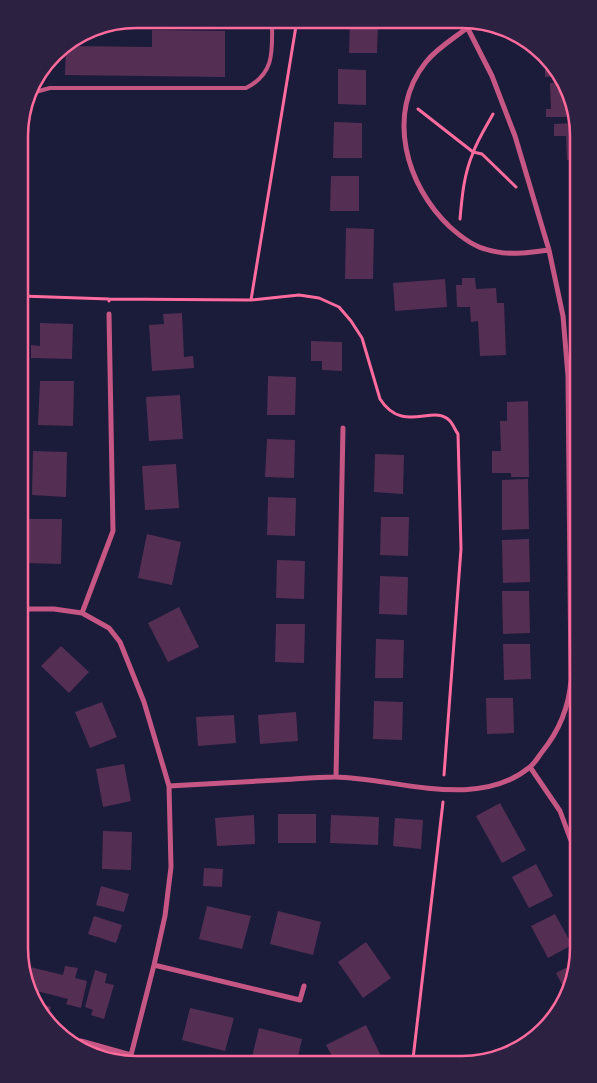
<svg xmlns="http://www.w3.org/2000/svg" width="597" height="1083" font-family="Poppins,sans-serif">
	<style>
		.building { fill: #542f53 }
		.lines { fill: none; stroke-linecap: round; stroke-linejoin: round }
		.path { stroke: #ff6b9d; stroke-width: 3 }
		.service { stroke: #c65784; stroke-width: 4 }
		.minor { stroke: #c65784; stroke-width: 5 }
		.rim { fill: none; stroke: #ff6b9d; stroke-width: 2.5 }
	</style>
	<rect width="100%" height="100%" fill="#1b1b3a"/>
	<path class="building" d="M350,20H378L377,53H349Z
		M152,30L225,31V77L65,75L66,46L152,47Z
		M548,63L555,73L557,76L545,77V67H548Z
		M338,69L366,70V105L338,104Z
		M550,83H562L572,98V117H546V109H551Z
		M334,122L362,123V158H333Z
		M572,123V160H567L566,136H554V124Z
		M331,176H359V211H330Z
		M346,228L374,229L373,279H345Z
		M462,278H475L476,289L496,288L497,303H504L506,355L480,356L478,321L471,322L470,307H457L456,285H462Z
		M445,279L447,307L395,311L393,283Z
		M182,313L184,357L193,356L194,368L152,371L149,325L164,324L163,314Z
		M40,323L73,324L72,359L31,358V345L40,346Z
		M311,341L342,342V371L322,370V361H311Z
		M268,376L296,377L295,415H267Z
		M40,381H74L73,426L38,425Z
		M180,395L183,439L149,441L146,397Z
		M528,401L529,477H511V473H492V451H501L500,421H507V402Z
		M267,439L295,440L294,478L265,477Z
		M33,451L67,452L66,497L32,495Z
		M375,454L404,455L403,494L374,492Z
		M176,464L179,508L145,510L142,466Z
		M528,479L529,529L502,530V480Z
		M268,497L296,498L295,536L267,535Z
		M381,517H409L408,556L380,555Z
		M28,519H62L61,564L26,563Z
		M147,534L181,542L172,585L138,578Z
		M529,539L530,582L503,583L502,540Z
		M277,560L305,561L304,599L276,598Z
		M380,576L408,577L407,615L379,614Z
		M502,591H529L530,633L503,634Z
		M179,607L199,647L168,662L148,623Z
		M276,624H305L304,663L275,662Z
		M376,639L404,640L403,678H375Z
		M503,644H530L531,679L504,680Z
		M61,646L89,672L69,693L41,666Z
		M486,698H513L514,733L487,734Z
		M374,701L403,702L402,740L373,739Z
		M102,702L117,737L90,748L75,712Z
		M296,712L298,741L260,744L258,715Z
		M234,715L236,743L198,746L196,717Z
		M124,764L131,801L103,807L96,769Z
		M500,803L526,850L502,863L476,816Z
		M278,814H316V843H278Z
		M254,815L255,844L217,846L215,818Z
		M331,815L379,817L378,845L330,843Z
		M395,818L423,820L421,849L393,846Z
		M103,831L132,832L131,870L102,869Z
		M536,864L553,896L529,908L512,877Z
		M204,868L223,869L222,887L203,886Z
		M101,886L129,894L124,912L96,905Z
		M207,906L251,916L242,949L199,939Z
		M278,911L321,922L313,955L270,944Z
		M555,914L572,945L548,958L531,926Z
		M94,916L122,925L116,943L88,934Z
		M366,942L391,978L363,998L338,962Z
		M575,963L566,987L565,990L556,973Z
		M26,966L63,975L65,966L78,968L75,978L87,981L81,1008L66,1004L68,999L29,989L30,982L25,981Z
		M95,970L107,974L105,983L114,985L104,1019L91,1015L93,1010L85,1007Z
		M38,1003L51,1007L48,1018Z
		M190,1008L234,1018L225,1051L182,1040Z
		M366,1025L381,1056L374,1060H334L326,1045Z
		M259,1028L302,1039L297,1061H251Z"/>
	<g class="lines">
		<path class="path" d="M418,109L473,152L482,154L516,187
			M460,219C462,196 464,174 473,153C478,139 486,127 493,114
			M21,296L109,299
			M251,300L297,20
			M109,301V299L251,300L299,295L319,298L339,307L351,321L362,338L380,399C403,435 434,403 450,421C453,424 455,430 458,434L461,549L444,775
			M413,1059L443,802"/>
		<path class="service" d="M28,94L50,88H246C276,73 272,49 272,20"/>
		<path class="minor" d="M467,28C453,39 437,48 426,62C385,113 406,186 450,227C459,235 473,246 485,249C506,256 528,253 549,250
			M23,609H54L82,613L109,628L120,642L144,702L169,786L171,867L165,916L154,965L129,1063
			M82,613L113,531L109,314
			M530,767L560,811L577,857
			M336,777L343,428
			M169,786C205,784 242,782 278,780C297,779 316,777 335,777C396,778 477,811 530,767C535,763 538,757 542,752C559,731 569,707 571,680L568,376L563,316L549,250L515,136L492,76L464,21
			M154,965L300,1000L304,986
			M81,1041L131,1055"/>
	</g>
	<path d="M0 0H597V1083H0ZM136 28H462A108 108 0 0 1 570 136V948A108 108 0 0 1 462 1056H136A108 108 0 0 1 28 948V136A108 108 0 0 1 136 28Z" fill="#2d2142" fill-rule="evenodd"/>
	<path class="rim" d="M136 28H462A108 108 0 0 1 570 136V948A108 108 0 0 1 462 1056H136A108 108 0 0 1 28 948V136A108 108 0 0 1 136 28Z"/>
</svg>
